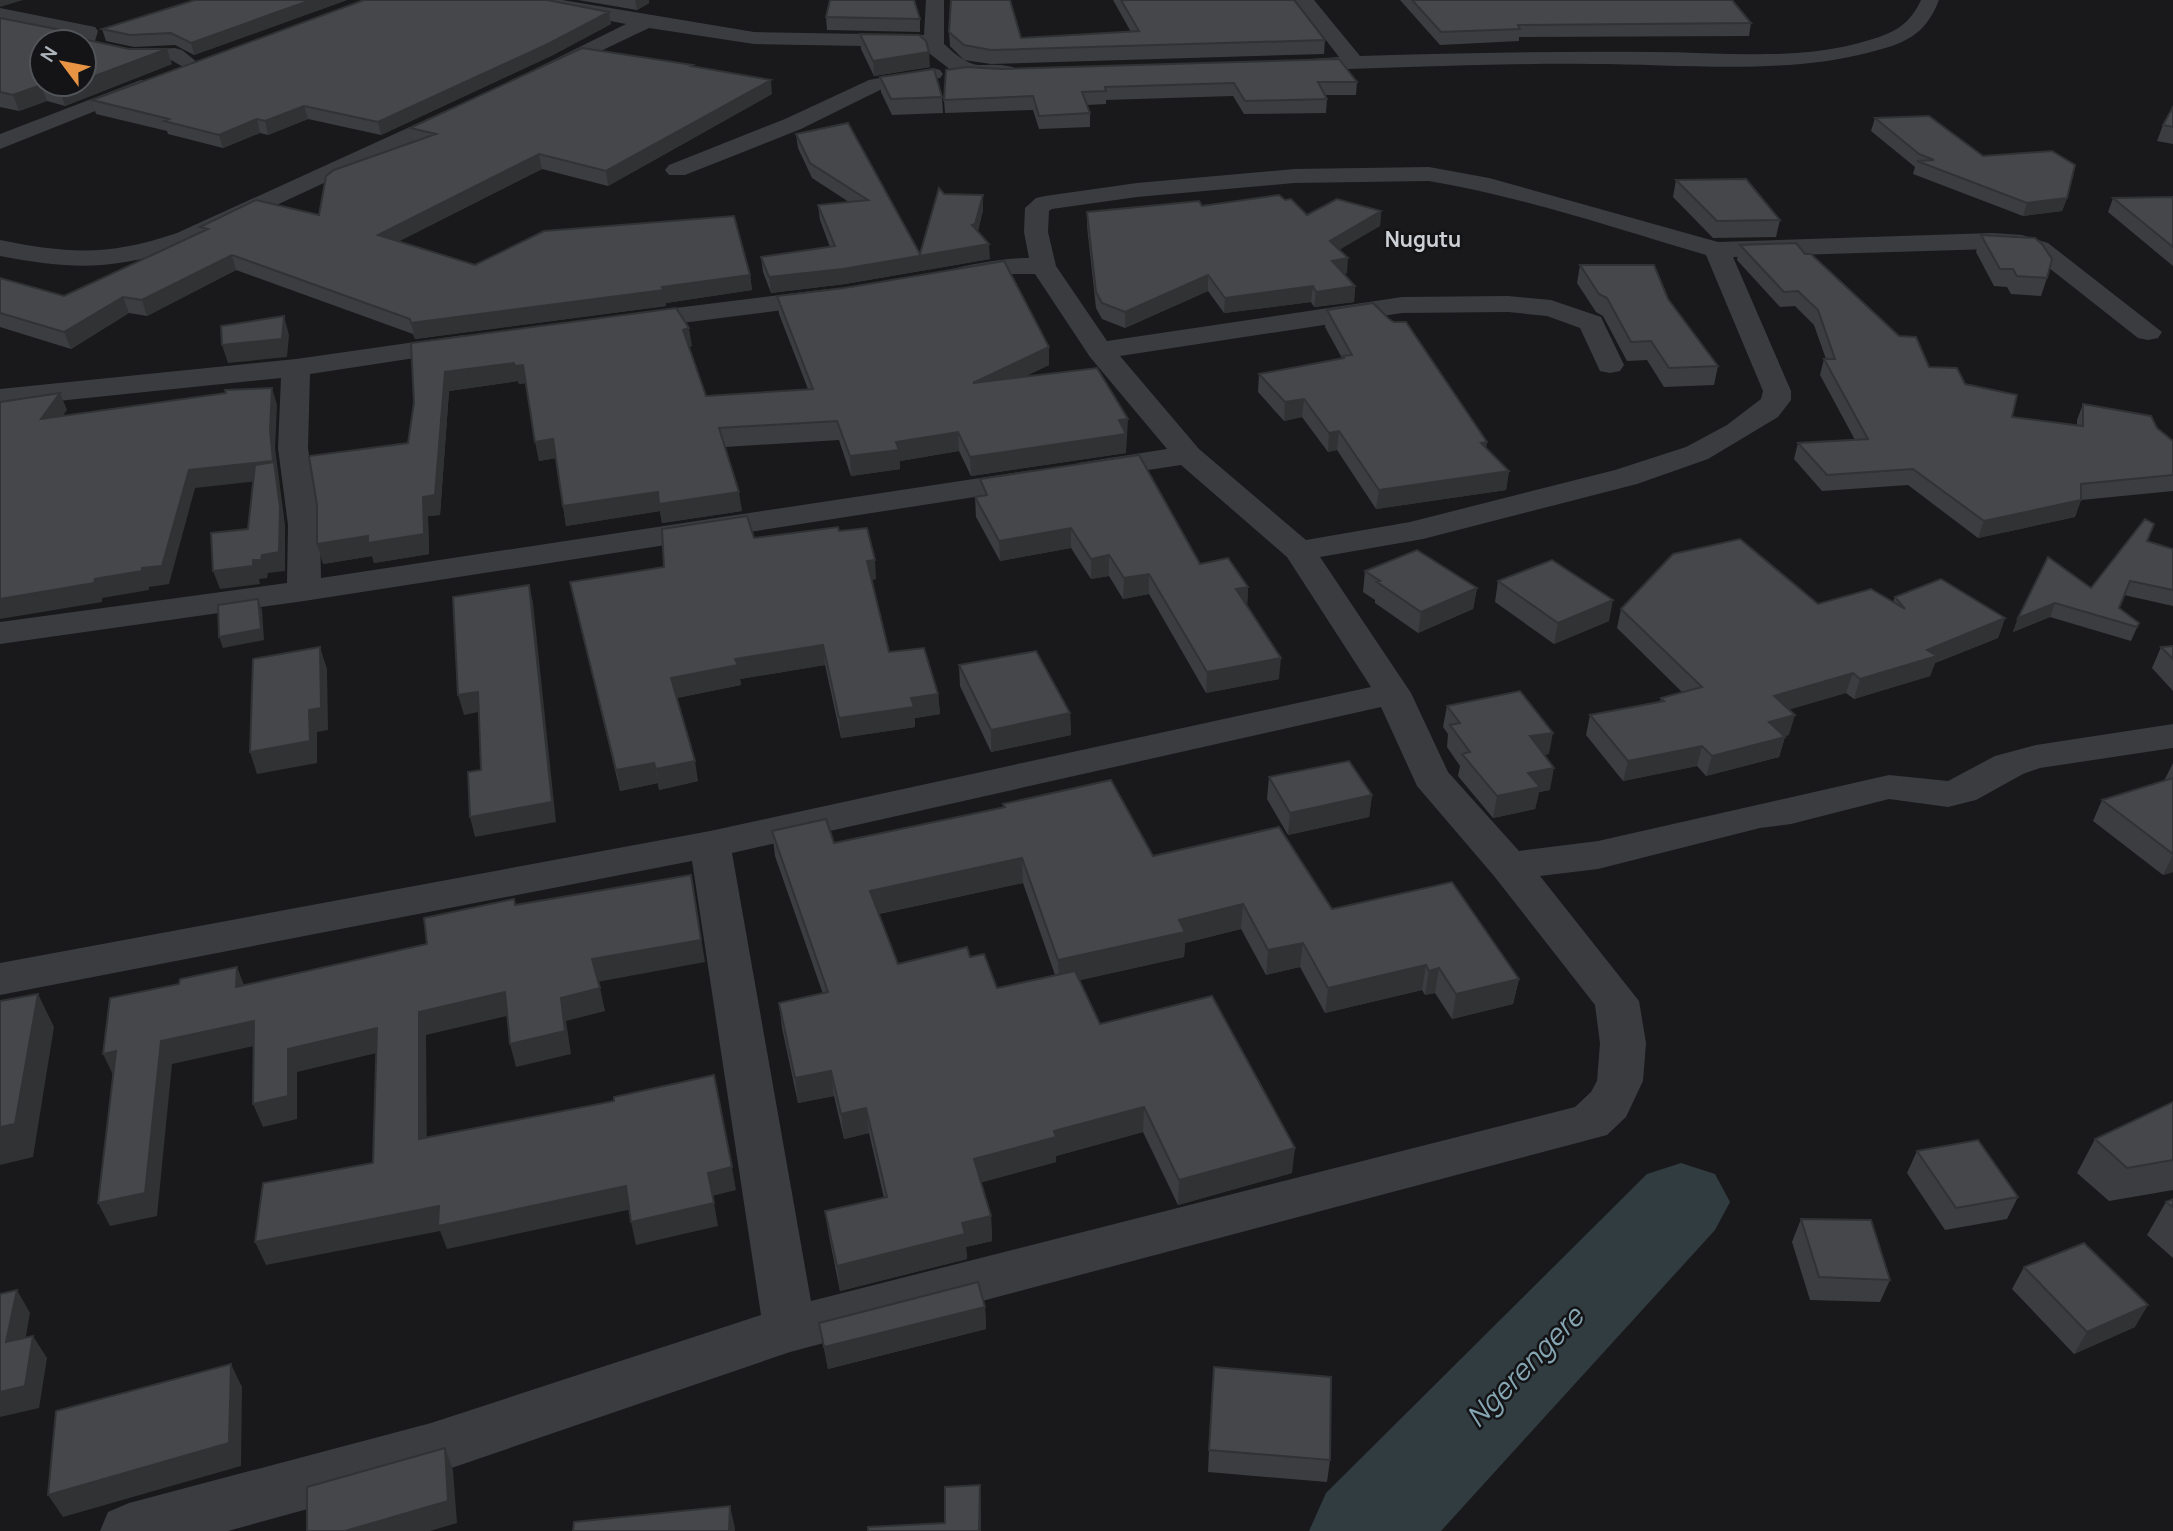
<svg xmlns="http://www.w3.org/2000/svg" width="2173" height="1531" font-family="Manrope,sans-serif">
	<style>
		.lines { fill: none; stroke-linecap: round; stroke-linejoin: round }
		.river { fill: #313c40; fill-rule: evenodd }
		.street { fill: #3a3c40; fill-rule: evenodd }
		.wall { fill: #3c3d40; fill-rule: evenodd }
		.shaded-wall { fill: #313234 }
		.building { fill: #46474b; stroke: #313234; stroke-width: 2 }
		.labels { text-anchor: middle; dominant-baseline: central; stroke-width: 5; stroke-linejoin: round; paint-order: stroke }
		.far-quarter-label { font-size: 21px; font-weight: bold; fill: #cdd1d6; stroke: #141416 }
		.near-water-label { font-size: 28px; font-style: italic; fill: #85a5b2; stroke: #141416 }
	</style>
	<rect width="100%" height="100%" fill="#19191b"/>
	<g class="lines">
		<path class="river" d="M1681,1163L1715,1174L1730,1202L1715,1230L1441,1531H1309L1326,1493L1647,1174Z"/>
		<path class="street" d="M523,0H562L754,32L924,35L926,0H944V44C981,78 978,58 1016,68L1019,72L1016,76L1009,78H978L956,74L921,47L754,44L649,28L544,78L537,76L534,72L537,68L626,24L532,6Z
			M1295,0H1314L1360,56C1457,53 1554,51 1652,52C1719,52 1793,61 1859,43C1888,35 1908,29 1921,0H1939C1925,36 1904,44 1867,53C1783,75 1679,64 1592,64C1491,63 1391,68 1290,71L1283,69L1280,65L1283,61L1339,57Z
			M0,8L95,27L98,31L95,41L134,50L175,48L182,50L202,66L199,70L192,72L171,60L134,62L84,51V42H74L77,35L0,20Z
			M933,68L940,70L943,74L940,78L882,89L801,129L685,175H669L665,170L669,165L785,119L869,80Z
			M141,80L148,82L152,86L148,90L0,149V134Z
			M458,105L466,107L469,112L466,117L195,243C117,270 80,271 0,256V240C70,254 109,256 177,233Z
			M1429,167L1489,178L1718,242L1992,233L2022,235L2048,243L2162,332L2158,338L2148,340L2138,338L2030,253L1992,249L1733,257L1791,391V400L1778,417L1708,459L1637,484L1423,539L1320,557L1411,693L1448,772L1519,851L1598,841L1889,775L1948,781L1995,756L2036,745L2173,724V748L2040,768L2023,774L1976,800L1948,807L1889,799L1791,824L1760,828L1598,869L1540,876L1639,1001L1646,1043L1643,1081L1626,1117L1607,1135L790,1352L431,1475L228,1531H100L108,1512L129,1503L431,1423L761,1315L692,861L0,995V963L710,831L1371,687L1287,557L1181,465L1089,479L1078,477L1074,470L1078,463L1167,449L1090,357L1035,274H1011L957,284L948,282L944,276L948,270C974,264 1002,258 1029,258L1024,232L1025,208L1036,198L1045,196L1137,183L1294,169ZM1429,181C1523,197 1615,228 1706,255L1763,391L1761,399L1727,425L1686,447L1615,470L1410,522L1306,540L1199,449L1120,356L1402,313L1508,312L1547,316L1580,328L1600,371L1610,373L1620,371L1624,365L1601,317L1551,300L1508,296L1402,297L1107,341L1056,266L1048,232L1049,211L1052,209L1137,197L1294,183ZM1381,707L1417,786L1494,876L1595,1005L1600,1043L1597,1081L1591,1092L1575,1107L811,1301L732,853Z
			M828,289L837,291L841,297L837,303L627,330L617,328L613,322L617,316L627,314Z
			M464,335L474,337L478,343L474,349L310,374L308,448L320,525L321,578L1033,470L1044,472L1049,479L1044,486L1033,488L304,601L0,644V622L287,583L288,525L278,448L281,378L0,407V389L296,359Z"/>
	</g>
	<path class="wall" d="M195,0H347L194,55L175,45L134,47L106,41L102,29Z
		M578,0H649V3L637,10Z
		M1113,0H1294L1325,40L1324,54L991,64L964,60L950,46L949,32L1021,38L1131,32Z
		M1400,0H1732L1751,23L1749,36L1519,37V41L1440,45Z
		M609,12L611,24L551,56L381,135L308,119L268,135L260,133L223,148L168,134L167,131L96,114L92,100Z
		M826,17L920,19V32L827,30Z
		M0,18L78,38L172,64L65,106L47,101L19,111L0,107Z
		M860,34L930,67L874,76L861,49Z
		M694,66L772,94L608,186L542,169L399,241L475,265L750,275L752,290L666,303V306L415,339L413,334L236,270L147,316L129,313L71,349L0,327V278L64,296L201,232L200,227L319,215L413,142L410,128Z
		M1001,69L1357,82L1356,95H1325L1327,99L1326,113L1244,114L1233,96L1106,100V104L1087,105L1090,113V127L1039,129L1033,110L945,113L944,100Z
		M880,77L942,97L943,113L892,115L881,92Z
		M2173,107V144L2157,141L2163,125Z
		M1875,118L1983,156L2067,198L2062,211L2023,216L1913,174L1915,167L1871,131Z
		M848,123L920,254L944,194L983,195V210L978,231L990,259L845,284L771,293L763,272L761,257L830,247L820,220L818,205L849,202L812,178L798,148L796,134Z
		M1676,180L1780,220L1776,237L1713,238L1673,197Z
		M2173,197V266L2108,212L2113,198Z
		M1285,200L1307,215L1381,211L1380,226L1339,249L1347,273L1344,274L1355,286L1354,302L1314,307L1311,302L1224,313L1208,291L1125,328L1102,319L1096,308L1087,226V212Z
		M1981,235L2047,278L2041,296L2011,294L2007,287L1994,286L1976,252Z
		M1740,245L1805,254L1929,367L1965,384L2012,417L2077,425V420L2083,404L2157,428L2173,441V491L2081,500L2075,517L1978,538L1908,485L1822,491L1794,459L1798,443L1855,440L1820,375L1824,359H1826L1814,325L1795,306L1780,307L1737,260Z
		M1580,265L1668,299L1718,366L1714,385L1664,387L1647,360L1627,361L1603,316L1596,312L1577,283Z
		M777,296L1049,347V365L1024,377L1127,437L1126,438V453L971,476L959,451L900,461V469L851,476L839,440L725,447L742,511L662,523L660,511L566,526L556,458L539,461L526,383L519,384L518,381L449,391L440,515L428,516L429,554L374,563L372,556L323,564L408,443L414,403L411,343L692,346L689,347L706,396L808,389L779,314Z
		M1327,310L1486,449L1509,471L1506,490L1376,509L1337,450L1328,452L1302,417L1284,421L1258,392L1259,374L1342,358L1325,327Z
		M980,479L1200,564L1248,587L1247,606L1279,679L1206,693L1149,594L1123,599L1109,576L1091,579L1071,548L1000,561L976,517L975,497L981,496Z
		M839,531L876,579L871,580L889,652L938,694L940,714L915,718V727L841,738L825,665L740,679L741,685L677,698L698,781L659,790L658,783L620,791L570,582L664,567L754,538Z
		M2147,541L2173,549V606L2124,595L2119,608L2139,623L2131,641L2050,617L2013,632L2018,618L2091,588Z
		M1365,571L1477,588L1473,609L1418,633L1375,603V600L1363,592Z
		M1498,581L1609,621L1554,644L1495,602Z
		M1895,597L2005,618L1998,638L1935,663L1930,676L1854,699L1846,693L1789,709V735L1784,736L1785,737L1779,757L1706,776L1697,766L1623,781L1586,735L1590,715L1660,702L1661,698L1682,692L1617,628L1621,609L1893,602Z
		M2173,646V691L2152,668L2161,647Z
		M959,665L1070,713L1071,735L991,752L960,686Z
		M1447,706L1549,754L1544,755L1550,790L1539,792L1535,809L1493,818L1458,776L1460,766L1447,747L1448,734L1443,727Z
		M2173,763V872L2163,875L2093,821L2102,800L2164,781Z
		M1269,777L1372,795L1369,817L1288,835L1267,799Z
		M1003,804L1153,856L1332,909L1519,979L1513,1004L1452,1019L1435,993L1425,995L1422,990L1325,1013L1300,967L1266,975L1241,929L1185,943L1184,957L1079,980L1100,1024L1292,1173L1178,1205L1143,1132L1056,1156V1162L981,1182L991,1216L992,1241L966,1247L967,1259L840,1291L829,1236L825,1211L884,1198L869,1133L844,1139L834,1096L798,1103L782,1028L779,1003L823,994L775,856L772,831L834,843L1003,808ZM1023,883L1055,975L997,988L970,957L898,964L879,914Z
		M2173,1102V1190L2109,1201L2077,1173L2095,1139Z
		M1917,1151L2018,1197L2007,1219L1945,1230L1907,1173Z
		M2173,1199V1258L2147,1235L2166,1202Z
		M1801,1219L1890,1280L1880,1302L1810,1300L1792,1242Z
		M2024,1267L2135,1327L2074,1354L2012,1289Z
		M985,1307L986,1329L828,1369L819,1323Z
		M1212,1389L1330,1460L1327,1482L1208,1472Z"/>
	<path class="shaded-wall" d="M0,0H23L0,7Z
		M311,0H347L194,55L191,43Z
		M635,0H649V3L637,10Z
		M609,12L611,24L551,56L381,135L378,122Z
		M167,49L172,64L65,106L60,90L75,84H84V80Z
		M929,52L930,67L874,76L873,61Z
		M771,80L772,94L608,186L606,171Z
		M41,85L47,101L19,111L13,95Z
		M304,106L308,119L268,135L265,121Z
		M257,119L260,133L223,148L219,135Z
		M539,154L542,169L382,250L378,235Z
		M983,195V210L976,239L972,225Z
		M2067,198L2062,211L2023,216L2027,203Z
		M1381,211L1380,226L1329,256L1330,241Z
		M989,244L990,259L845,284L771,293L769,277Z
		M232,255L236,270L147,316L142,300Z
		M1348,258L1347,273L1330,276L1332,261Z
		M750,275L752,290L666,303V306L415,339L411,323Z
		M1208,275V291L1125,328V312Z
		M1313,286L1311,302L1224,313L1225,298Z
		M1355,286L1354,302L1314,307L1316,292Z
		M123,297L129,313L71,349L64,332Z
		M284,316L289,335L287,357L228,363L222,345Z
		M689,328L692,346L685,348L683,330Z
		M1049,347V365L973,401V383Z
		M514,363L523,365L527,383L519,384L518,381L449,391L440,515L428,516L429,554L374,563L372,556L323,564L317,544L423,497L445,372Z
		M272,388L277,405L275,448L285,525V571L268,573L267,578L259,579L260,584L220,589L213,571L253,560L276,479L195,488L169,584L149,587V590L102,598V602L0,619V599L95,579L142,568L189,470L270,430Z
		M60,393L67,410L48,436L41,419Z
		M1304,399L1302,417L1284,421L1285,402Z
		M1128,419L1126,453L971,476L970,457L1119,420Z
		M1339,431L1337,450L1328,452L1329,433Z
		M958,432L959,451L900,461V469L851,476L850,456L896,442Z
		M553,439L557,458L539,461L535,442Z
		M1487,442L1485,461L1481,443Z
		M1509,471L1506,490L1376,509L1379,490Z
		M658,492H739L742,511L662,523L660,511L566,526L563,506Z
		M2081,500L2075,517L1978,538L1984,521Z
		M1071,528V548L1000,561L999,541Z
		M1109,555V576L1091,579V559Z
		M875,560L876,579L868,580L867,561Z
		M1149,574V594L1123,599L1124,578Z
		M529,585L533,603L556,822L475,837L470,817Z
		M1248,587L1247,608L1236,589Z
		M1477,588L1473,609L1418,633L1421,612Z
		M258,599L262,610L264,640L223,648L219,637Z
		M1613,600L1609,621L1554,644L1558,623Z
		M2055,603L2050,617L2013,632L2018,618Z
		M2005,618L1998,638L1935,663L1930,676L1854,699L1860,679L1927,650Z
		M823,645L825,665L740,679L741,685L675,698L671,678L735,659Z
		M320,647L327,669L328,730L317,732V763L257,774L250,752L309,710Z
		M1281,658L1279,679L1206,693L1207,672Z
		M1853,673L1846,693L1768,716L1774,696Z
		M478,692L483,711L464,715L458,695Z
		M938,694L940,714L915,718V727L841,738L839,718L911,698Z
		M1070,713L1071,735L991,752V730Z
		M1795,715L1789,735L1763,742L1769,722Z
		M1553,733L1549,754L1525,758L1530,736Z
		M1785,737L1779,757L1706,776L1712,756Z
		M1702,746L1697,766L1623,781L1628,761Z
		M695,761L698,781L659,790L656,769Z
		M654,763L658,783L620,791L616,770Z
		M1554,768L1550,790L1539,792L1535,809L1493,818L1497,796L1528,773Z
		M1372,795L1369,817L1288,835L1290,813Z
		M2173,855V872L2163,875Z
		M1022,858L1023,883L872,915L870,891Z
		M691,875L705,962L597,982L592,959Z
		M1243,904L1241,929L1185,943L1184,957L1059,985L1058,960L1179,920Z
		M1303,943L1300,967L1266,975L1268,950Z
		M1426,965L1422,990L1325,1013L1328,988Z
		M237,967L246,990L236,987Z
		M1439,968L1435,993L1425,995L1429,971Z
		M1519,979L1513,1004L1452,1019L1456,994Z
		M600,988L605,1011L566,1021L571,1054L516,1067L510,1044L561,998Z
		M505,992L511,1015L426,1035L427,1163L419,1139V1012Z
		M38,994L54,1027L33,1157L0,1165V1127Z
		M254,1021L263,1044L172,1064L157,1216L110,1226L98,1203L161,1041Z
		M377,1028L385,1051L297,1072V1119L263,1127L253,1104L288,1049Z
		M116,1051L114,1077L103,1054Z
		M831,1071L834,1096L798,1103L795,1078Z
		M1144,1107L1143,1132L1056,1156V1162L976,1184L974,1159L1054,1131Z
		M866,1108L869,1133L844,1139L841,1114Z
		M1295,1148L1292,1173L1178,1205L1179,1180Z
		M732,1167L736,1190L712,1196L708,1173Z
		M626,1186L632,1209L447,1249L440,1231L266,1265L255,1242L439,1206Z
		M714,1203L718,1226L636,1245L631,1222Z
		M991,1216L992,1241L966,1247L967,1259L840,1291L837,1266L962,1223Z
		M17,1290L30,1313L21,1364L6,1342Z
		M2148,1305L2135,1327L2074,1354L2087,1332Z
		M985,1307L986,1329L828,1369L824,1347Z
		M33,1336L47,1358L39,1408L0,1417V1392Z
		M231,1364L242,1387L241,1466L63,1517L48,1495Z
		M445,1448L453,1470L457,1523L430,1531H345Z
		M980,1485L981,1507V1531H979Z
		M730,1506L735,1528V1531H729Z"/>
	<path class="building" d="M195,0H311L191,43L171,33L130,35L102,29Z
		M364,0H547L609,12L548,44L378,122L304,106L265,121L257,119L219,135L164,121L169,119L92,100Z
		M830,0H914L920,19L826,17Z
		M951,0H1010L1021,38L1139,31L1121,0H1294L1325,40L991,50L964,45L949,32Z
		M1412,0H1732L1751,23L1518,25L1520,29L1441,32Z
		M0,18L76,33L78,38L129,49H167L84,80V42H42V84H75L60,90L41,85L13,95L0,92Z
		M860,34L919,35L926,41L929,52L873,61Z
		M582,48L693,65L691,66L771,80L606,171L539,154L378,235L475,265L544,231L734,216L750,275L662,287L664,290L411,323L410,319L232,255L142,300L123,297L64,332L0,313V278L64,296L208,229L200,227L256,200L319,215L326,176L334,170L436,134L410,128Z
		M1339,59L1357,82H1318L1327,99L1245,101L1234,83L1105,87L1106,91L1082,92L1090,113L1039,116L1033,96L944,100L946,70L967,67L1001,69Z
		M934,69L942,97L891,99L880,77Z
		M2173,107V127L2163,125Z
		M1929,116L1983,156L2052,151L2075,165L2067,198L2027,203L1917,161L1934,160L1919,154L1875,118Z
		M848,123L920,254L939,188L944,194L983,195L975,224L972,225L989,244L843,269L769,277L761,257L835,246L818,205L868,200L810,163L796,134Z
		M1746,179L1780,220L1717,221L1676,180Z
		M1279,195L1285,200L1291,199L1307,215L1337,199L1381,211L1330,241L1348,258L1332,261L1355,286L1316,292L1313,286L1225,298L1208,275L1125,312L1102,303L1096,292L1087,212L1199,201L1202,206Z
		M2173,197V247L2113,198Z
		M1981,235L2035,238L2042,244L2052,259L2047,278L2017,276L2013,269H2000Z
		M1796,243L1805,254H1811L1899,336L1916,337L1929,367L1957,368L1965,384L2017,395L2012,417L2083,426V404L2151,416L2157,428L2173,441V475L2081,484V500L1984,521L1913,469L1827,475L1798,443L1868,439L1824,359H1835L1818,310L1798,291L1784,292L1740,245Z
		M1004,261L1049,347L973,383L1097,368L1128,419L1119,420L1126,434L970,457L958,432L896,442L899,450L850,456L837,421L719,428L739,492L659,504L658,492L563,506L553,439L535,442L523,365L515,366L514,363L445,372L435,495L423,497L424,534L368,543V536L317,544V505L309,456L408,443L414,403L411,343L676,308L689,328L683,330L706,396L813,389L777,296L844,288Z
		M1580,265H1654L1668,299L1718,366L1669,368L1651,341L1631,342L1607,298L1599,294Z
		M1373,303L1389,319L1394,322H1406L1487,442L1481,443L1509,471L1379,490L1339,431L1329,433L1304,399L1285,402L1259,374L1344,358L1343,356L1352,355L1327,310Z
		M284,316L282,339L222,345L221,326Z
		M272,388L270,430L273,461L189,470L162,566L142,568V571L95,579L94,583L0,599V402L60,393L41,419L226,393L225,390Z
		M1139,455L1200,564L1228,558L1248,587L1236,589L1281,658L1207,672L1149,574L1124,578L1109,555L1091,559L1071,528L999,541L975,497L987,495L980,479Z
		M274,462L280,507L279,552L262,555L261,560H253V566L213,571L211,533L248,529L255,465Z
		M747,516L754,538L838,527L839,531L867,528L875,560L867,561L889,652L924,648L938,694L911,698L914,707L839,718L823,645L735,659L738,665L671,678L695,761L656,769L654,763L616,770L570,582L664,567L662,529Z
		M2145,519L2154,524L2147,541L2173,549V590L2130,581L2119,608L2139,623L2137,627L2055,603L2018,618L2048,557L2091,588Z
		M1740,539L1818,604L1871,589L1905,609L1895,597L1941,579L2005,618L1927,650L1937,656L1860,679L1853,673L1774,696L1795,715L1769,722L1785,737L1712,756L1702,746L1628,761L1590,715L1664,701L1661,698L1702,687L1621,609L1673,554Z
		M1417,550L1477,588L1421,612L1377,582L1380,581L1365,571Z
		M1552,560L1613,600L1558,623L1498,581Z
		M529,585L552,802L470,817L468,772L481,770L478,692L458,695L453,597Z
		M258,599L261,629L219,637L218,605Z
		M2173,646V659L2161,647Z
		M320,647L321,708L309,710L310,741L250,752L253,659Z
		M1036,651L1070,713L991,730L959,665Z
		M1520,691L1553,733L1530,736L1554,768L1528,773L1540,787L1497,796L1462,754L1470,752L1450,725L1460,723L1447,706Z
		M1349,761L1372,795L1290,813L1269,777Z
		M2173,778V854L2102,800Z
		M1111,780L1153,856L1279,827L1332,909L1452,882L1519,979L1456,994L1439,968L1429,971L1426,965L1328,988L1303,943L1268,950L1243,904L1179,920L1185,932L1058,960L1022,858L870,891L898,964L967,947L970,957L984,954L997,988L1075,971L1100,1024L1212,996L1295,1148L1179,1180L1144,1107L1054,1131L1056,1137L974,1159L991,1216L962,1223L965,1234L837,1266L825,1211L887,1197L866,1108L841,1114L831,1071L795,1078L779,1003L828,992L772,831L826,819L834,843L1005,807L1003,804Z
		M691,875L701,940L592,959L600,988L561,998L565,1031L510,1044L505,992L419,1012V1139L614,1101V1097L714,1075L732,1167L708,1173L714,1203L631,1222L626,1186L438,1226L439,1206L255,1242L263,1183L373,1163L377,1028L288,1049V1096L253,1104L254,1021L161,1041L145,1193L98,1203L116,1051L103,1054L110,998L179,984L180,979L237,967L236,987L427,944L424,918L514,899L515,905Z
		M38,994L15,1124L0,1127V1001Z
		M2173,1102V1160L2127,1168L2095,1139Z
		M1978,1140L2018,1197L1956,1208L1917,1151Z
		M2173,1199V1207L2166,1202Z
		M1801,1219L1871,1220L1890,1280L1819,1277Z
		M2084,1243L2148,1305L2087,1332L2024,1267Z
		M978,1282L985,1307L824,1347L819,1323Z
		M17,1290L6,1342L33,1336L25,1386L0,1392V1294Z
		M231,1364L229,1443L48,1495L56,1411Z
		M1214,1367L1331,1377L1330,1460L1209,1450Z
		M445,1448L448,1501L345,1531H307V1487Z
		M980,1485L979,1531H868V1527L945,1523V1487Z
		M730,1506L729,1531H573L574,1522Z"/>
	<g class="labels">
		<g class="far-quarter-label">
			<text x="1423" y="239">Nugutu</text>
		</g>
		<g class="near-water-label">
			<text transform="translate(1524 1366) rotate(-46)">Ngerengere</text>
		</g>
	</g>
	<g transform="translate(63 63) rotate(302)"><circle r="33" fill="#141416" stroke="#515458" stroke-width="2"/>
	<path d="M0-5L12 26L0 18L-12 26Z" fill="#e79444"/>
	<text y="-10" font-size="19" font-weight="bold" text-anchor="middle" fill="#acb3ba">N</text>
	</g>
</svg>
